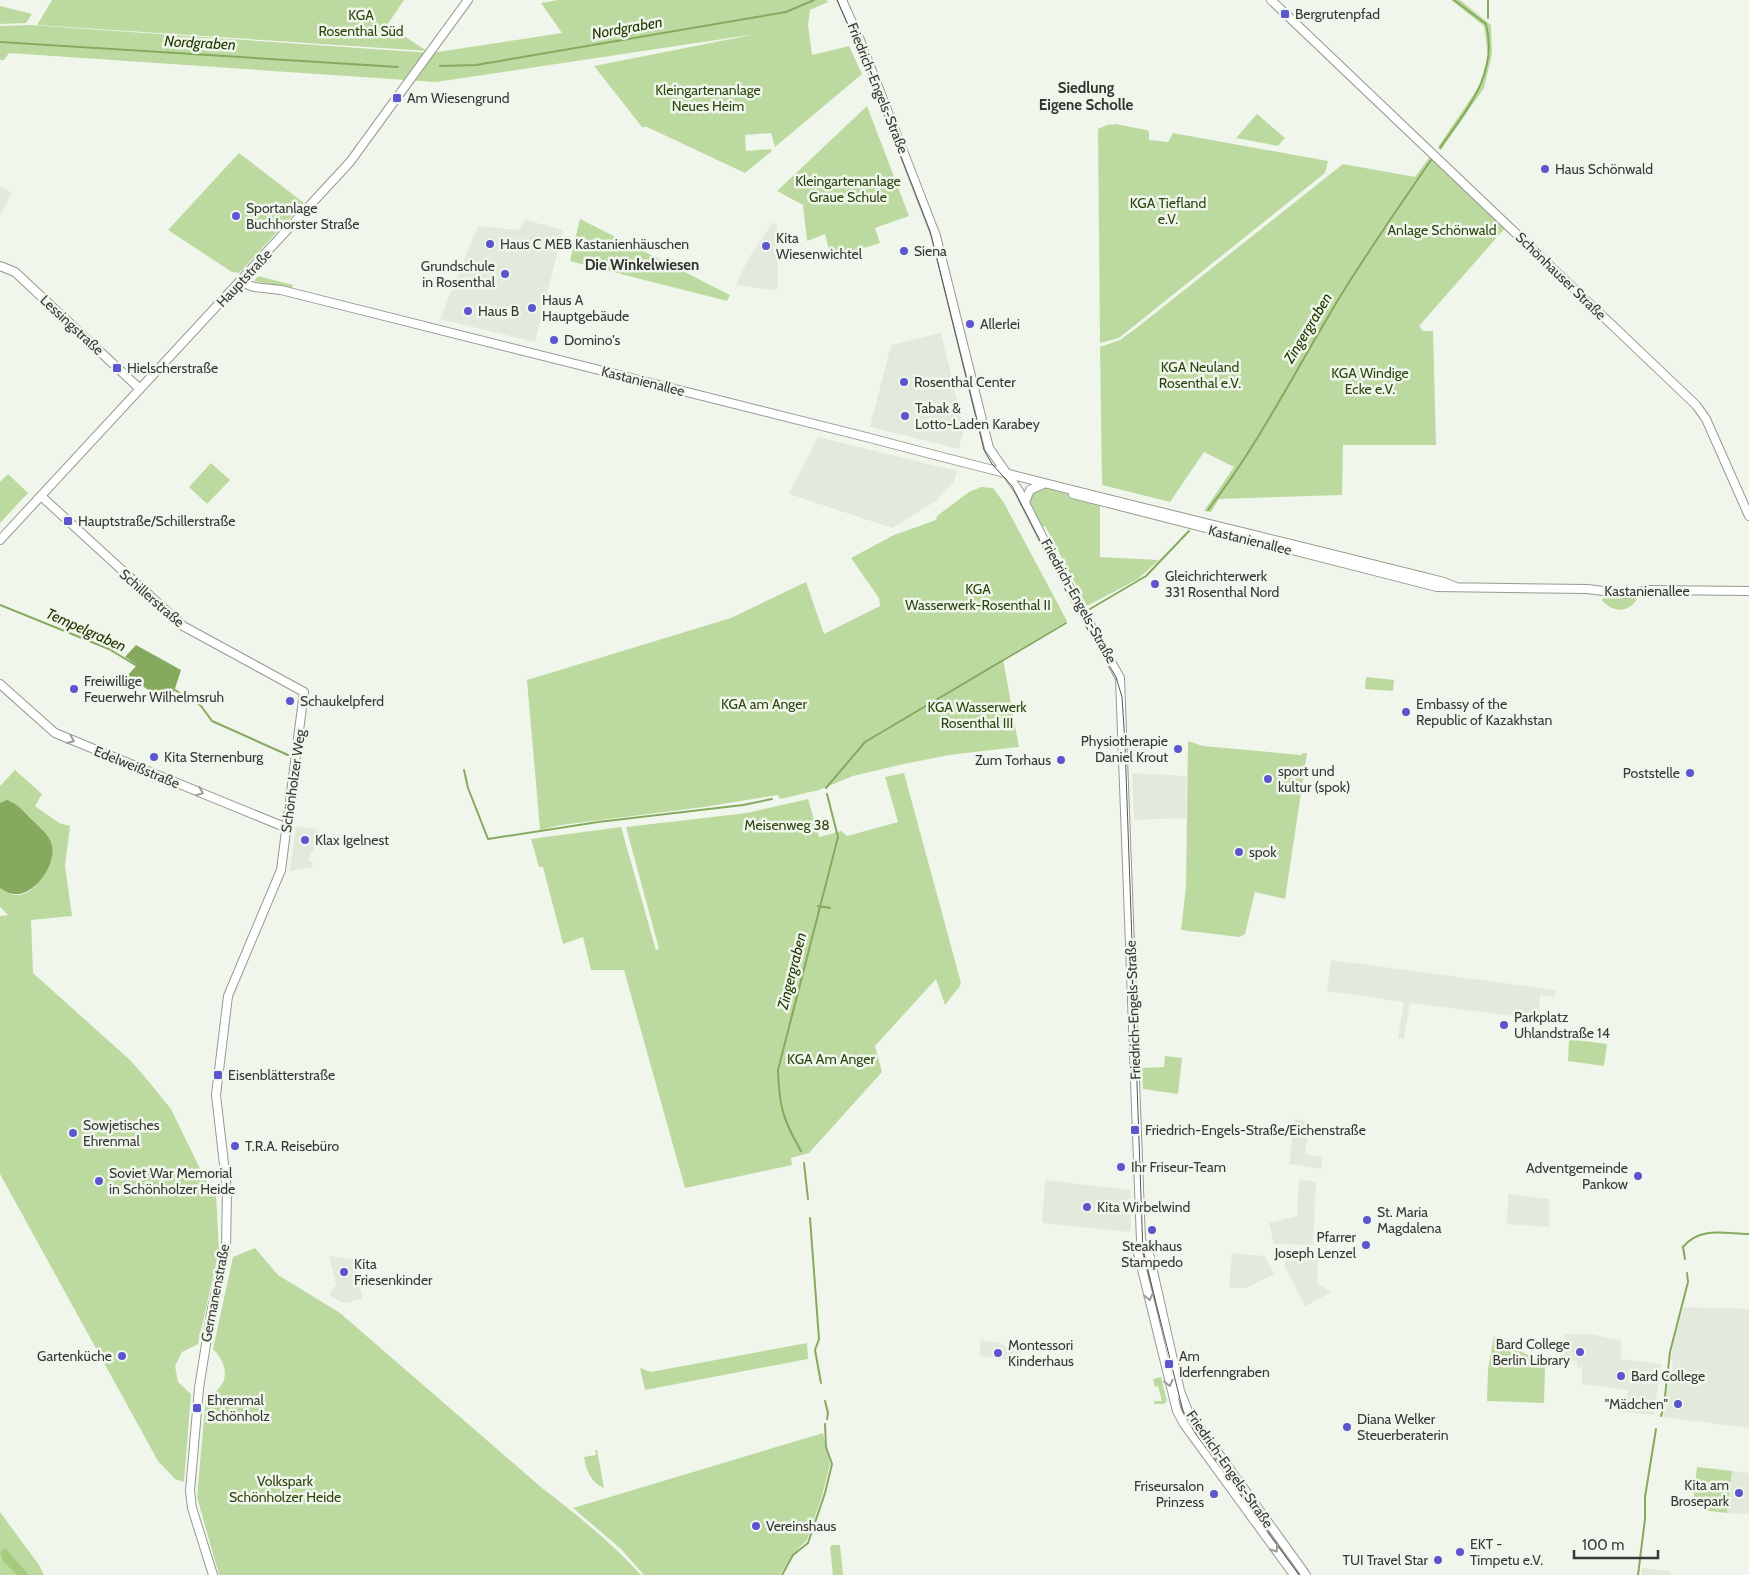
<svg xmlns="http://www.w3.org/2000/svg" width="1749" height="1575" font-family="Cabin,sans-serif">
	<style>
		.built { fill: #e2ebdb }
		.green { fill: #bcdaa0; fill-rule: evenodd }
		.forest { fill: #a4cb7e }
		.water { fill: #85aa5e }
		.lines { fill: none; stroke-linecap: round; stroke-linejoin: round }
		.stream { stroke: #85aa5e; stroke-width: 2 }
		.secondary-casing { stroke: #959a91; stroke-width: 10 }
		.secondary { stroke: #fff; stroke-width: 8 }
		.tram { stroke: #535652; stroke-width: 1 }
		.oneway { stroke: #9b9c9a }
		.poi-dot { fill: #5c56ce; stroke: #f1f6ec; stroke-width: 2 }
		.labels { text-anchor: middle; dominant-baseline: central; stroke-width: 5; stroke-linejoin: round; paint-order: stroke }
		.poi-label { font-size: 14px; fill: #373936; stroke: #f1f6ec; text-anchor: start }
		.park-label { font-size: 14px; fill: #2d450e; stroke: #f1f6ec }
		.street-label { font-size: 14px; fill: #373936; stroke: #f1f6ec }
		.water-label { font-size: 15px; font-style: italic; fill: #223900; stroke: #f1f6ec }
		.neighbourhood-label { font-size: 15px; font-weight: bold; fill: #32362f; stroke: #f1f6ec }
	</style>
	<rect width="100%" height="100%" fill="#f1f6ec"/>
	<path class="built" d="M0,186L12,193L0,215Z
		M526,220L563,230L535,342L440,319L478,226L518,230Z
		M773,222L777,226L778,288L774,290L736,285L748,259Z
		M941,333L964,428L959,449L870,427L891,345Z
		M818,437L957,471L954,482L936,501L892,528L789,494Z
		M1132,773L1187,776L1186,818L1134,820Z
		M296,826L317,829L314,850L311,853L309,862H313L312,867L290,871Z
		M1331,960L1555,990V997L1540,995L1539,1019L1410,1003L1404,1039L1398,1038L1404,1002L1327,991Z
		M1295,1119L1310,1122L1305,1154L1323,1157L1321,1169L1289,1164Z
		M1299,1179L1316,1182L1313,1245L1274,1244L1269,1223L1297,1216Z
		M1045,1180L1130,1190L1131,1229L1129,1232L1042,1223Z
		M1508,1194L1549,1199V1227L1507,1224Z
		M1232,1253L1265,1256L1274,1274L1246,1288H1229Z
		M329,1256L353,1259L363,1299L343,1303L329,1295L336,1284Z
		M1289,1257L1318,1259L1317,1283L1332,1292L1305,1306L1284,1265Z
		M1684,1307L1749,1309V1428L1662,1417L1673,1365L1671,1358L1674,1339Z
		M1565,1334H1590L1621,1340V1359L1661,1364L1654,1415L1623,1412L1628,1390L1582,1384V1368L1577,1367V1361L1564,1360Z
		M981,1340L1001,1343L1010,1349H1018L1016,1361L979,1356Z
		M1732,1471L1749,1473V1514L1727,1513Z
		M1642,1568L1671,1571V1575H1641Z"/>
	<path class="green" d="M52,0H404L387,25L427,51L37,25Z
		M558,0H827L828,2L810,10L808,25L812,55L849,46L862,74L775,147L771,133L745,135L746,151L771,149L772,151L745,173L647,127H642L594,66L756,34L436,82L9,53L4,60H0V26L30,25L431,53L562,33L541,3Z
		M1451,0H1460L1491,25L1492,54L1484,88L1441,150L1438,147L1480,85L1488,55L1484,26Z
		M0,6L32,14L26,23L0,24Z
		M867,106L909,216L875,228L880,243L831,258L825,234L807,241L803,205L777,191Z
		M1257,114L1285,138L1278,146L1236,138Z
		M1116,124L1146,130L1149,131V140L1168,142L1173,133L1328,161L1325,173L1119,338L1100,343L1098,129L1107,125Z
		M239,153L304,203L239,273L232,272L168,230Z
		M1431,155L1506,227L1419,326L1423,331H1433L1436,445H1343L1342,495L1219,499L1211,512L1204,511L1234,467L1204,452L1170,502L1102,485L1100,347L1120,340L1139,326L1343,164L1415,177Z
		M580,219L730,295L727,301L570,261Z
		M258,276L293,285L292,288L254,281Z
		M211,463L230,480L207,504L189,487Z
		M8,474L28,493L0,523V482Z
		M981,487L993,488L1004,503L1067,621L1003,659L1019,747L949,755L899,765L853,776L819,790L780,799L778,795L704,807L561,825L540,830L527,680L731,618L806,582L824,634L880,606L879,598L851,558L894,535L936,520L937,516L969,492Z
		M1043,487L1100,504V557L1159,560L1138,579L1087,606L1045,526L1042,528L1029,506V494Z
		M1603,597H1636L1637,599C1629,613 1612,613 1602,600Z
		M1366,677L1394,680L1393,691L1365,689Z
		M1188,741L1203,746L1301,755L1303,753H1307L1285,899L1255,892L1245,934L1239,937L1181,930L1186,887Z
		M15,770L42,794L35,806L59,823L70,826L65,866L72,916L31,920L33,973L130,1060L145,1077L171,1109L205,1179L216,1193L219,1251L198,1344L182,1352L175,1366L178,1382L191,1394L184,1482L175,1479L158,1461L0,1174V916L8,915L0,907V888C29,912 52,869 52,844L11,801L0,803V786ZM118,1350L128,1354L125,1362L115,1358Z
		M904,773L961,983L960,986L945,1005L936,979L875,1046L882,1072L809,1153L791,1158L792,1165L685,1188L624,970H591L583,937L563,944L543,867H539L531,839L621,827L656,950L659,949L626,827L747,813L808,799L819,837L841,831L847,836L898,822L885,777Z
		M1569,1039L1607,1044L1604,1066L1568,1061Z
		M1165,1056L1182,1058L1178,1094L1143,1089L1142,1068L1164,1067Z
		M255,1248L278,1275L340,1313L542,1488C577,1515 611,1542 641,1575H219L197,1497L206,1396C231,1387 229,1365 213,1349L233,1257Z
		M1143,1251H1146L1165,1334L1160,1335L1142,1260H1144Z
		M1494,1336L1545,1365L1544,1403L1487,1401L1488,1369Z
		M807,1343L808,1359L645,1390L640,1368L651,1372Z
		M1161,1377L1167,1401L1164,1404H1154V1401H1162L1158,1386L1155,1387L1153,1379Z
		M1190,1423H1192L1238,1485L1236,1487Z
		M823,1433L830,1464L822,1496L807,1540L792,1555L780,1575H644L621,1549L573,1508Z
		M595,1450H597L604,1488C591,1483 586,1470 584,1457L596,1455Z
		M1697,1467L1732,1471L1727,1513L1702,1510L1703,1502L1693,1501Z
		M0,1512L39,1565L44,1575H0Z
		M832,1545H840L843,1575H833L830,1547Z"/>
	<path class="forest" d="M5,1548L29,1575H17L3,1561L0,1552Z"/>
	<path class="water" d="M136,645L181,670L170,704L127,676L137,665L125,657Z
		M7,800C17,803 24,812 31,819C38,826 47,833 51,842C60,864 27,911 0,888V803Z"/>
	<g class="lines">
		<path class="stream" d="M1488,18V0
			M0,42L398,67
			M440,66L476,65L786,12L814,0
			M1440,148C1466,110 1499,74 1486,24L1454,0
			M1208,510C1262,440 1300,361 1346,287C1373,244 1402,202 1431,160
			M0,605L109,649L137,666
			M1090,609L1146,576L1189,531
			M175,690L201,706L212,721L288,755
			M464,770L468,788L488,839L598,822L743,805L772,799
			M826,788L865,742L1066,623
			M818,906L830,908
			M801,1151C783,1120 779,1106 778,1070L838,837L827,794
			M804,1163L808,1199
			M810,1218L819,1339L815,1350L821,1383
			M1685,1259L1683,1247C1700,1226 1725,1234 1749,1234
			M825,1401L828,1413L827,1419
			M1661,1416L1664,1405L1670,1352L1688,1282L1687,1273
			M782,1575L793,1555L808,1543L825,1493L832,1464L826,1447L825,1424
			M1638,1575L1645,1519V1497L1656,1429"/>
		<defs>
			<path id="secondary" d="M842,0L860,40L936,236L989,448L1019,491L1052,556L1120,678L1141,1241L1138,1253L1177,1411L1184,1424L1294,1575
				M1271,0L1696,405L1706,419L1749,516
				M0,266L15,272L140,389
				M240,282L254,287L281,290L870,438C1061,489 1253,534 1444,582L1456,587
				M1073,494L1437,587L1587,589L1628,594L1648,590L1749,591
				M41,496L183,626L304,692L281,870L228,996L216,1095L227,1190L226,1248L211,1313L199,1388L190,1491L192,1508L213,1575
				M1025,502L1030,490L1043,484
				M0,540L350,162L468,0
				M0,684L55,733L287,828
				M1141,1241L1148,1249L1180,1391L1188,1411L1306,1575"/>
		</defs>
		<use href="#secondary" class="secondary-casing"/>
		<use href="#secondary" class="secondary"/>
		<path class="tram" d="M837,0L865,64L930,231L984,450L992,464L1012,486L1070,599L1116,677L1122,697L1125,744L1143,1253
			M1142,1247L1183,1411L1195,1433L1299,1575"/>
	</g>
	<defs><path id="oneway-chevron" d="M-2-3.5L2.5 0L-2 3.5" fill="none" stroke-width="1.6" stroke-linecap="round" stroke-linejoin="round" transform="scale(1.25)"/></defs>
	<g class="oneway">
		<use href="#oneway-chevron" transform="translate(71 740) rotate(23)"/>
		<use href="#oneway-chevron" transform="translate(200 792) rotate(22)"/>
		<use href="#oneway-chevron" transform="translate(1149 1297) rotate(77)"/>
		<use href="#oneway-chevron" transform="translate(1169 1383) rotate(77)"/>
		<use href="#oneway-chevron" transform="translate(1275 1549) rotate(54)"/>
	</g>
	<g class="poi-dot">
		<rect x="1280" y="9" width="10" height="10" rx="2.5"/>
		<rect x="392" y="93" width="10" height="10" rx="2.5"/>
		<circle cx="1545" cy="169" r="5"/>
		<circle cx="236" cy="216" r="5"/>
		<circle cx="490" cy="244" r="5"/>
		<circle cx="766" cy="246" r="5"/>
		<circle cx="904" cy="251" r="5"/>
		<circle cx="505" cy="274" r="5"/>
		<circle cx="532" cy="308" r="5"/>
		<circle cx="468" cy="311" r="5"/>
		<circle cx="970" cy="324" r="5"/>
		<circle cx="554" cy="340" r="5"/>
		<rect x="112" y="363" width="10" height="10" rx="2.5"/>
		<circle cx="904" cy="382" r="5"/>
		<circle cx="905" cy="416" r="5"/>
		<rect x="63" y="516" width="10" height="10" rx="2.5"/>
		<circle cx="1155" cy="584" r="5"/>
		<circle cx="74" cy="689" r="5"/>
		<circle cx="290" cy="701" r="5"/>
		<circle cx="1406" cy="712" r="5"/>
		<circle cx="1178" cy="749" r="5"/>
		<circle cx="154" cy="757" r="5"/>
		<circle cx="1061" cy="760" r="5"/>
		<circle cx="1690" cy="773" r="5"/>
		<circle cx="1268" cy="779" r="5"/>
		<circle cx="305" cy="840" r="5"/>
		<circle cx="1239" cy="852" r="5"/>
		<circle cx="1504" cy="1025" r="5"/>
		<rect x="213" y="1070" width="10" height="10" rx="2.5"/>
		<rect x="1130" y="1125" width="10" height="10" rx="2.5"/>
		<circle cx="73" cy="1133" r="5"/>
		<circle cx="235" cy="1146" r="5"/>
		<circle cx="1121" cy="1167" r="5"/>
		<circle cx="1638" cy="1176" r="5"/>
		<circle cx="99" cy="1181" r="5"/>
		<circle cx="1087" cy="1207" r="5"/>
		<circle cx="1367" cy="1220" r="5"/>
		<circle cx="1152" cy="1230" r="5"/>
		<circle cx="1366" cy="1245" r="5"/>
		<circle cx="344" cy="1272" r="5"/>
		<circle cx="1580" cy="1352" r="5"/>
		<circle cx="998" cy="1353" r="5"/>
		<circle cx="122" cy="1356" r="5"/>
		<rect x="1164" y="1359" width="10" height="10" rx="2.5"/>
		<circle cx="1621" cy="1376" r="5"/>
		<circle cx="1678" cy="1404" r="5"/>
		<rect x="192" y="1403" width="10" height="10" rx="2.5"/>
		<circle cx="1347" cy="1427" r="5"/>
		<circle cx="1739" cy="1493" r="5"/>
		<circle cx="1214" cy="1494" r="5"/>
		<circle cx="756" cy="1526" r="5"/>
		<circle cx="1460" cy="1552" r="5"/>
		<circle cx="1438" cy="1560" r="5"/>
	</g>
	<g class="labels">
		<g class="poi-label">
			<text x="1295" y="14">Bergrutenpfad</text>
			<text x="407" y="98">Am Wiesengrund</text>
			<text x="1555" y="169">Haus Schönwald</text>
			<text x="246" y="208">Sportanlage<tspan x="246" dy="16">Buchhorster Straße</tspan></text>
			<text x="776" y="238">Kita<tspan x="776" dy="16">Wiesenwichtel</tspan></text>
			<text x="500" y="244">Haus C MEB Kastanienhäuschen</text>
			<text x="914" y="251">Siena</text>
			<text x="495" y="266" text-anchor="end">Grundschule<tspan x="495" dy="16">in Rosenthal</tspan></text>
			<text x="542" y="300">Haus A<tspan x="542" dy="16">Hauptgebäude</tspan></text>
			<text x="478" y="311">Haus B</text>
			<text x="980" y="324">Allerlei</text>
			<text x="564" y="340">Domino's</text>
			<text x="127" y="368">Hielscherstraße</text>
			<text x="914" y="382">Rosenthal Center</text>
			<text x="915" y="408">Tabak &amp;<tspan x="915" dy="16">Lotto-Laden Karabey</tspan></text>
			<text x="78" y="521">Hauptstraße/Schillerstraße</text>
			<text x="1165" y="576">Gleichrichterwerk<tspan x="1165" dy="16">331 Rosenthal Nord</tspan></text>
			<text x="84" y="681">Freiwillige<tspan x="84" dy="16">Feuerwehr Wilhelmsruh</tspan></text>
			<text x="300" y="701">Schaukelpferd</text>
			<text x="1416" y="704">Embassy of the<tspan x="1416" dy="16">Republic of Kazakhstan</tspan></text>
			<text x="1168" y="741" text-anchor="end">Physiotherapie<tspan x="1168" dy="16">Daniel Krout</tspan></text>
			<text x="164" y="757">Kita Sternenburg</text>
			<text x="1051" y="760" text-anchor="end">Zum Torhaus</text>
			<text x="1278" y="771">sport und<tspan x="1278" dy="16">kultur (spok)</tspan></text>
			<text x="1680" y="773" text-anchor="end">Poststelle</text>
			<text x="315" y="840">Klax Igelnest</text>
			<text x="1249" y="852">spok</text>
			<text x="1514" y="1017">Parkplatz<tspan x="1514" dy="16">Uhlandstraße 14</tspan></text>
			<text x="228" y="1075">Eisenblätterstraße</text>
			<text x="83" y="1125">Sowjetisches<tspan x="83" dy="16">Ehrenmal</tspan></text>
			<text x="1145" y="1130">Friedrich-Engels-Straße/Eichenstraße</text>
			<text x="245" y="1146">T.R.A. Reisebüro</text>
			<text x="1131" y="1167">Ihr Friseur-Team</text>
			<text x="1628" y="1168" text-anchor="end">Adventgemeinde<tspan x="1628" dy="16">Pankow</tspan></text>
			<text x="109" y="1173">Soviet War Memorial<tspan x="109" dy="16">in Schönholzer Heide</tspan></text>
			<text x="1097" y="1207">Kita Wirbelwind</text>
			<text x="1377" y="1212">St. Maria<tspan x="1377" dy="16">Magdalena</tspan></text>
			<text x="1356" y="1237" text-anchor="end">Pfarrer<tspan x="1356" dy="16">Joseph Lenzel</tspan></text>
			<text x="1152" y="1246" text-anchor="middle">Steakhaus<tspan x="1152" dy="16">Stampedo</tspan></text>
			<text x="354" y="1264">Kita<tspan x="354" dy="16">Friesenkinder</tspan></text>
			<text x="1570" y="1344" text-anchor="end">Bard College<tspan x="1570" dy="16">Berlin Library</tspan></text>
			<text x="1008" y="1345">Montessori<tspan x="1008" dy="16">Kinderhaus</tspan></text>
			<text x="112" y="1356" text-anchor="end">Gartenküche</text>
			<text x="1179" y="1356">Am<tspan x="1179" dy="16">Iderfenngraben</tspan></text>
			<text x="1631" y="1376">Bard College</text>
			<text x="207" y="1400">Ehrenmal<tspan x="207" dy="16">Schönholz</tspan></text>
			<text x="1668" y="1404" text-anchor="end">"Mädchen"</text>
			<text x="1357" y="1419">Diana Welker<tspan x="1357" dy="16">Steuerberaterin</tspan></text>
			<text x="1729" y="1485" text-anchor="end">Kita am<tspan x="1729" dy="16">Brosepark</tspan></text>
			<text x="1204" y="1486" text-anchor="end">Friseursalon<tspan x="1204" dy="16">Prinzess</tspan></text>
			<text x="766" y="1526">Vereinshaus</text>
			<text x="1470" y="1544">EKT -<tspan x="1470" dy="16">Timpetu e.V.</tspan></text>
			<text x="1428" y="1560" text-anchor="end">TUI Travel Star</text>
		</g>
		<g class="park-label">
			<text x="361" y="15">KGA<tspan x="361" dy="16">Rosenthal Süd</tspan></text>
			<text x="708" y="90">Kleingartenanlage<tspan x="708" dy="16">Neues Heim</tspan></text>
			<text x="848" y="181">Kleingartenanlage<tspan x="848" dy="16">Graue Schule</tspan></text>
			<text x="1168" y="203">KGA Tiefland<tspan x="1168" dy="16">e.V.</tspan></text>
			<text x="1442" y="230">Anlage Schönwald</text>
			<text x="1200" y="367">KGA Neuland<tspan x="1200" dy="16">Rosenthal e.V.</tspan></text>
			<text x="1370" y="373">KGA Windige<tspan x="1370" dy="16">Ecke e.V.</tspan></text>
			<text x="978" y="589">KGA<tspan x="978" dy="16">Wasserwerk-Rosenthal II</tspan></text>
			<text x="764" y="704">KGA am Anger</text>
			<text x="977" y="707">KGA Wasserwerk<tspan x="977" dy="16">Rosenthal III</tspan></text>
			<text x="787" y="825">Meisenweg 38</text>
			<text x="831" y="1059">KGA Am Anger</text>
			<text x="285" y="1481">Volkspark<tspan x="285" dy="16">Schönholzer Heide</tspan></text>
		</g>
		<g class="street-label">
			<text transform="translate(878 88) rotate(68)">Friedrich-Engels-Straße</text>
			<text transform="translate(1561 276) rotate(44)">Schönhauser Straße</text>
			<text transform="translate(244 278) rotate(-47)">Hauptstraße</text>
			<text transform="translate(72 325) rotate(43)">Lessingstraße</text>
			<text transform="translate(643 381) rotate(14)">Kastanienallee</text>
			<text transform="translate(1250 540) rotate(14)">Kastanienallee</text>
			<text x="1647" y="591">Kastanienallee</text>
			<text transform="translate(152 598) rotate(41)">Schillerstraße</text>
			<text transform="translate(1079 601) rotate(61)">Friedrich-Engels-Straße</text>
			<text transform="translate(137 767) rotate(22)">Edelweißstraße</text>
			<text transform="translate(293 781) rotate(-82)">Schönholzer Weg</text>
			<text transform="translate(1133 1010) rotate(-92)">Friedrich-Engels-Straße</text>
			<text transform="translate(215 1293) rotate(-79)">Germanenstraße</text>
			<text transform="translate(1230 1469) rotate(55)">Friedrich-Engels-Straße</text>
		</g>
		<g class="water-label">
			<text transform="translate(627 28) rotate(-10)">Nordgraben</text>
			<text transform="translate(200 43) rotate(3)">Nordgraben</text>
			<text transform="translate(1308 328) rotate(-59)">Zingergraben</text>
			<text transform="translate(86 630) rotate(24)">Tempelgraben</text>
			<text transform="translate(792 971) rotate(-76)">Zingergraben</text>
		</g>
		<g class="neighbourhood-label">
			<text x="1086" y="88">Siedlung<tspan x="1086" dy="17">Eigene Scholle</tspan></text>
			<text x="642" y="265">Die Winkelwiesen</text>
		</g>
	</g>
	<path d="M1574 1550v8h84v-8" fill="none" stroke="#373936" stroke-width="2.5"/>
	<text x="1582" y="1550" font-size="15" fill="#373936" stroke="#f1f6ec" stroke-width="4" paint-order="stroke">100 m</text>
</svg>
